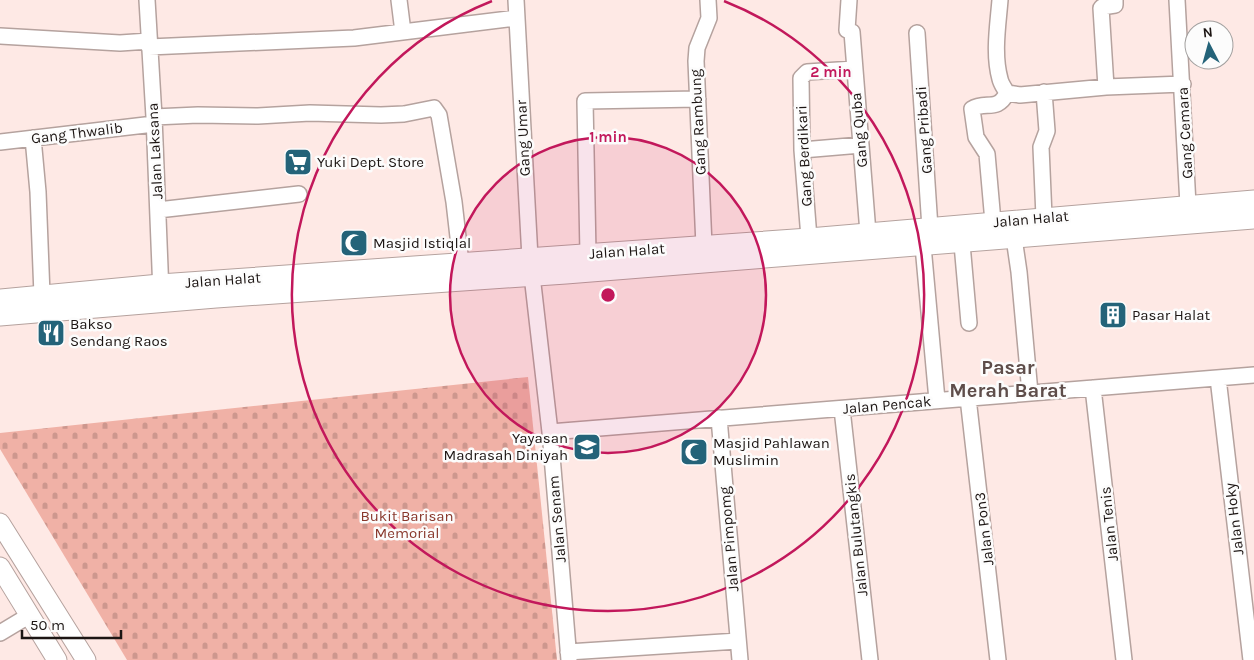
<svg xmlns="http://www.w3.org/2000/svg" width="1254" height="660" font-family="Karla,sans-serif">
	<style>
		.cemetery { fill: url(#cemetery-stones) }
		.lines { fill: none; stroke-linecap: round; stroke-linejoin: round }
		.minor-casing { stroke: #b5a29e; stroke-width: 18 }
		.major-casing { stroke: #b5a29e; stroke-width: 21 }
		.minor { stroke: #fff; stroke-width: 15 }
		.major { stroke: #fff; stroke-width: 19 }
		.ring { fill: none; stroke: #c2185b; stroke-width: 2.5 }
		.labels { text-anchor: middle; dominant-baseline: central; stroke-width: 5; stroke-linejoin: round; paint-order: stroke }
		.street-label { font-size: 15px; fill: #1c1513; stroke: #fcfcfc }
		.poi-label { font-size: 15px; fill: #1c1513; stroke: #fcfcfc; text-anchor: start }
		.park-label { font-size: 15px; fill: #88372b; stroke: #fcfcfc }
		.district-label { font-size: 20px; font-weight: bold; fill: #5e4d4a; stroke: #fcfcfc }
		.centre { fill: #c2185b; stroke: #fcfcfc; stroke-width: 2.5 }
		.ring-label { font-size: 15px; text-anchor: middle; font-weight: bold; fill: #c2185b; stroke: #fcfcfc; stroke-width: 5; stroke-linejoin: round; paint-order: stroke }
	</style>
	<defs>
		<pattern id="cemetery-stones" width="16" height="16" patternUnits="userSpaceOnUse" patternTransform="scale(1.25)"><rect width="16" height="16" fill="#f0b1a6"/><path d="M2 7V4a2 2 0 0 1 4 0v3zM10 15v-3a2 2 0 0 1 4 0v3z" fill="#cd978e"/></pattern>
	</defs>
	<rect width="100%" height="100%" fill="#fee9e5"/>
	<path class="cemetery" d="M528,377L557,660H127L0,449V433Z"/>
	<g class="lines">
		<defs>
			<path id="minor" d="M147,0L154,117L161,293
				M399,0L403,32
				M516,0L530,258L550,432L569,660
				M849,0L847,30L852,32L868,233
				M1000,0C998,25 993,54 1000,79C1001,84 1005,89 1007,93
				M1177,0L1188,205
				M917,33L930,228
				M0,36L120,43L149,41
				M149,47L354,38L516,18
				M1106,87L1101,8L1102,7L1115,5V0
				M1007,93L1020,95L1106,87L1183,84
				M154,117L198,115L258,116L310,113L381,115L404,114L434,108L439,115L454,202L461,263
				M33,138L38,192L42,295
				M0,142L154,124
				M802,150L861,145
				M158,210L299,194
				M1044,217L1041,147L1047,131L1044,92
				M993,222L987,154L976,137L972,109C985,100 997,113 1007,93
				M809,238L802,150L801,78L807,72L854,69
				M1014,238L1019,272L1030,393
				M962,244L969,323
				M704,246L696,61L697,48L709,18L708,0
				M923,246L937,400
				M588,254L585,101L698,99
				M1218,378L1251,660
				M1093,388L1124,660
				M968,398L998,660
				M842,409L870,660
				M719,418L740,660
				M550,432L1254,375
				M0,633L30,615
				M568,652L738,641"/>
			<path id="major" d="M0,299L160,284L809,238L1254,200
				M0,316L216,298L566,274L1254,219
				M0,523L86,660
				M0,567L57,660"/>
		</defs>
		<use href="#minor" class="minor-casing"/>
		<use href="#major" class="major-casing"/>
		<use href="#minor" class="minor"/>
		<use href="#major" class="major"/>
	</g>
	<circle cx="608" cy="295" r="158" fill="#c2185b" fill-opacity=".12"/>
	<g class="ring">
		<circle cx="608" cy="295" r="158"/>
		<path d="M724 1A316 316 0 1 1 492 1"/>
	</g>
	<defs>
		<symbol id="supermarket-square" viewBox="-11 -11 22 22"><rect x="-9" y="-9" width="18" height="18" rx="4" fill="#246379" stroke="#fcfcfc"/><path d="M-6-5.5h2.5l.6 2H6L4.5 2H-2.5L-4.4-4H-6ZM-1.5 3.2a1.3 1.3 0 1 0 .1 0ZM3 3.2a1.3 1.3 0 1 0 .1 0Z" fill="#fff"/></symbol>
		<symbol id="mosque-square" viewBox="-11 -11 22 22"><rect x="-9" y="-9" width="18" height="18" rx="4" fill="#246379" stroke="#fcfcfc"/><path d="M3.5-4.9A6 6 0 1 0 3.5 4.9A5 5 0 1 1 3.5-4.9Z" fill="#fff"/></symbol>
		<symbol id="building-square" viewBox="-11 -11 22 22"><rect x="-9" y="-9" width="18" height="18" rx="4" fill="#246379" stroke="#fcfcfc"/><path d="M-4-6H4V6H1V3H-1V6H-4ZM-2.5-4.3h1.7v1.8h-1.7ZM.8-4.3h1.7v1.8H.8ZM-2.5-1h1.7V.8h-1.7ZM.8-1h1.7V.8H.8Z" fill="#fff"/></symbol>
		<symbol id="restaurant-square" viewBox="-11 -11 22 22"><rect x="-9" y="-9" width="18" height="18" rx="4" fill="#246379" stroke="#fcfcfc"/><path d="M-5-6h1v4h1v-4h1v4h1v-4h1v5L-1.5 .5V6h-2V.5L-5-1ZM5-6V6H3V1.5H1.5Q1.5-4 5-6Z" fill="#fff"/></symbol>
		<symbol id="school-square" viewBox="-11 -11 22 22"><rect x="-9" y="-9" width="18" height="18" rx="4" fill="#246379" stroke="#fcfcfc"/><path d="M0-5L7-2L0 1L-7-2ZM-4 1L0 2.5L4 1V4Q0 6-4 4Z" fill="#fff"/></symbol>
	</defs>
	<g fill-rule="evenodd">
		<use href="#supermarket-square" x="282" y="146" width="32" height="32"/>
		<use href="#mosque-square" x="338" y="227" width="32" height="32"/>
		<use href="#building-square" x="1097" y="299" width="32" height="32"/>
		<use href="#restaurant-square" x="35" y="317" width="32" height="32"/>
		<use href="#school-square" x="571" y="431" width="32" height="32"/>
		<use href="#mosque-square" x="678" y="436" width="32" height="32"/>
	</g>
	<g class="labels">
		<g class="street-label">
			<text transform="translate(698 122) rotate(-93)">Gang Rambung</text>
			<text transform="translate(859 130) rotate(-95)">Gang Quba</text>
			<text transform="translate(924 130) rotate(-94)">Gang Pribadi</text>
			<text transform="translate(77 133) rotate(-7)">Gang Thwalib</text>
			<text transform="translate(1185 133) rotate(-93)">Gang Cemara</text>
			<text transform="translate(523 138) rotate(-93)">Gang Umar</text>
			<text transform="translate(155 151) rotate(-93)">Jalan Laksana</text>
			<text transform="translate(804 156) rotate(-93)">Gang Berdikari</text>
			<text transform="translate(1031 219) rotate(-5)">Jalan Halat</text>
			<text transform="translate(627 251) rotate(-4)">Jalan Halat</text>
			<text transform="translate(223 280) rotate(-4)">Jalan Halat</text>
			<text transform="translate(887 405) rotate(-5)">Jalan Pencak</text>
			<text transform="translate(557 519) rotate(-95)">Jalan Senam</text>
			<text transform="translate(1234 519) rotate(-97)">Jalan Hoky</text>
			<text transform="translate(1109 524) rotate(-96)">Jalan Tenis</text>
			<text transform="translate(984 529) rotate(-97)">Jalan Pon3</text>
			<text transform="translate(856 535) rotate(-96)">Jalan Bulutangkis</text>
			<text transform="translate(729 539) rotate(-95)">Jalan Pimpomg</text>
		</g>
		<g class="poi-label">
			<text x="317" y="162">Yuki Dept. Store</text>
			<text x="373" y="243">Masjid Istiqlal</text>
			<text x="1132" y="315">Pasar Halat</text>
			<text x="70" y="324">Bakso<tspan x="70" dy="17">Sendang Raos</tspan></text>
			<text x="568" y="438" text-anchor="end">Yayasan<tspan x="568" dy="17">Madrasah Diniyah</tspan></text>
			<text x="713" y="443">Masjid Pahlawan<tspan x="713" dy="17">Muslimin</tspan></text>
		</g>
		<g class="park-label">
			<text x="407" y="516">Bukit Barisan<tspan x="407" dy="17">Memorial</tspan></text>
		</g>
		<g class="district-label">
			<text x="1008" y="367">Pasar<tspan x="1008" dy="23">Merah Barat</tspan></text>
		</g>
	</g>
	<circle cx="608" cy="295" r="8" class="centre"/>
	<g class="ring-label">
		<text x="831" y="77">2 min</text>
		<text x="608" y="142">1 min</text>
	</g>
	<g transform="translate(1209 45) rotate(354)"><circle r="24" fill="#fcfcfc" stroke="#a2a09f"/>
	<path d="M0-4L9 19L0 12L-9 19Z" fill="#246379"/>
	<text y="-8" font-size="14" font-weight="bold" text-anchor="middle" fill="#1c1513">N</text>
	</g>
	<path d="M22 630v8h99v-8" fill="none" stroke="#1c1513" stroke-width="2.5"/>
	<text x="30" y="630" font-size="15" fill="#1c1513" stroke="#fcfcfc" stroke-width="4" paint-order="stroke">50 m</text>
</svg>
